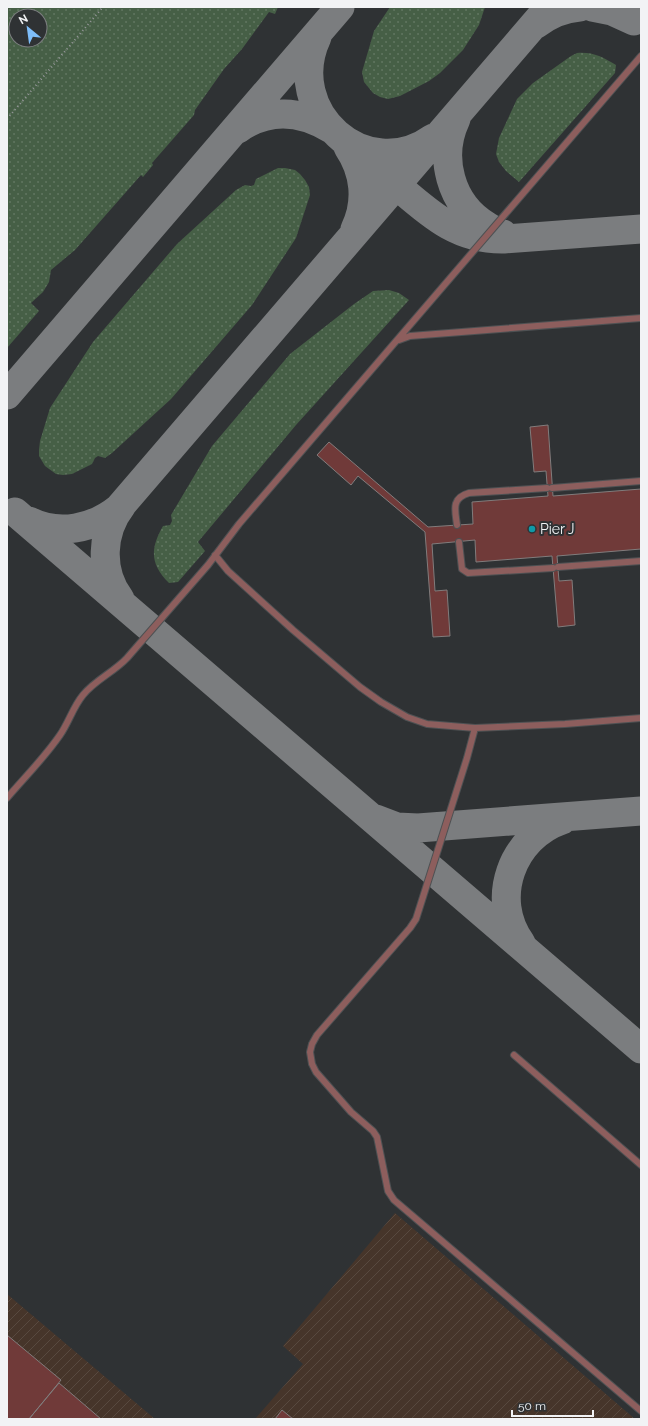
<svg xmlns="http://www.w3.org/2000/svg" width="648" height="1426" font-family="Raleway,sans-serif">
	<style>
		.industrial { fill: url(#industrial-furrows) }
		.grass { fill: url(#grass-dots); fill-rule: evenodd }
		.lines { fill: none; stroke-linecap: round; stroke-linejoin: round }
		.taxiway { stroke: #7b7d7f; stroke-width: 29 }
		.building { fill: #703a39; stroke: #817c7c }
		.service-casing { stroke: #4e5153; stroke-width: 8 }
		.path { stroke: #97999b; stroke-width: 2; stroke-dasharray: 1 3; stroke-linecap: butt }
		.service { stroke: #8d5e5d; stroke-width: 6 }
		.culture-dot { fill: #0f9aa8; stroke: #2f3234; stroke-width: 1.5 }
		.labels { text-anchor: middle; dominant-baseline: central; stroke-width: 4; stroke-linejoin: round; paint-order: stroke }
		.poi-label { font-size: 14px; fill: #f2f3f5; stroke: #2f3234; text-anchor: start }
	</style>
	<defs>
		<pattern id="industrial-furrows" width="10" height="10" patternUnits="userSpaceOnUse"><rect width="10" height="10" fill="#46352a"/><path d="M-1 1l2-2M0 10L10 0M9 11l2-2" fill="none" stroke="#58493f"/></pattern>
		<pattern id="grass-dots" width="8" height="8" patternUnits="userSpaceOnUse"><rect width="8" height="8" fill="#465f46"/><path d="M2 2h.1M6 6h.1" fill="none" stroke="#617661" stroke-width="1.8" stroke-linecap="round"/></pattern>
	</defs>
	<rect width="100%" height="100%" fill="#2f3234"/>
	<path class="industrial" d="M395,1213L635,1419H255L303,1364L283,1346Z
		M7,1294L155,1419H7Z"/>
	<path class="grass" d="M7,7H278L275,14L269,12L242,49L224,69L195,110L194,115L152,163L153,165L143,177L141,175L75,250L51,270L49,282L43,292L31,303L39,311L7,348ZM16,16H40V40H16Z
		M390,7H485L479,25L463,50L440,73L429,81L400,96L388,99L380,97L373,93L364,82L362,72L374,31Z
		M577,53C594,52 602,57 616,65L615,73L519,182L506,171L499,162L496,154L499,138L517,99L533,83L571,56Z
		M278,168H285L295,170L300,174L305,180L309,187L310,195L296,238L252,305L171,399L112,453L105,458L98,456L95,458L92,464L72,474L63,475L56,474L45,466L39,456V450L40,441L50,408L93,342L177,244L236,190L245,185L251,186L254,185L256,179Z
		M389,290L399,293L409,300L296,425L198,542L205,551L178,582L169,583C150,564 150,549 163,526L170,525L172,521L171,515L212,446L290,354L354,304L373,291Z"/>
	<g class="lines">
		<path class="taxiway" d="M592,7L612,11L634,21
			M535,25C548,15 564,8 580,7
			M317,37C282,112 366,186 433,138
			M456,119C438,157 450,204 487,226C492,229 497,233 503,234
			M238,129C268,108 300,110 331,129
			M338,135C357,152 376,167 394,183C428,212 456,240 504,239L641,229
			M348,147C365,172 368,202 355,229
			M7,395L340,7
			M15,512L641,1049
			M29,521C59,536 93,529 119,508L549,7
			M120,599C99,571 101,532 122,505
			M376,819L397,827L418,828L641,811
			M521,943C489,899 512,837 562,820"/>
	</g>
	<path class="building" d="M548,425L553,496L641,489V549L557,556L559,581L572,580L575,625L558,627L552,556L476,562L475,540L432,544L435,591L447,590L450,636L433,637L425,532L358,476L351,485L317,455L329,442L428,527L473,524L472,502L548,496L546,471L534,472L530,427Z
		M7,1335L61,1380L29,1419H7Z
		M59,1383L101,1419H29Z
		M282,1410L293,1419H275Z"/>
	<g class="lines">
		<defs>
			<path id="service" d="M399,340L410,336L641,318
				M552,488L641,481
				M457,525C455,510 451,498 469,493L547,488
				M459,542L462,569L468,573L553,568
				M215,555L228,571L293,630L360,687L381,702L407,717L427,724L475,728L565,724L641,718
				M558,567L641,561
				M475,728L467,758L416,919L410,928L317,1035L312,1044L310,1052L312,1064L316,1072L351,1112L373,1131L377,1137L388,1191L394,1200L641,1411
				M7,798C25,777 45,757 60,735C69,722 73,707 83,695C95,680 114,672 127,658L208,565L239,524L641,56
				M514,1055L641,1165"/>
		</defs>
		<use href="#service" class="service-casing"/>
		<path class="path" d="M7,119L103,7"/>
		<use href="#service" class="service"/>
	</g>
	<circle class="culture-dot" cx="532" cy="529" r="4"/>
	<g class="labels">
		<g class="poi-label">
			<text x="540" y="529">Pier J</text>
		</g>
	</g>
	<rect width="648" height="1426" fill="none" stroke="#f2f3f5" stroke-width="16"/>
	<g transform="translate(28 28) rotate(331)"><circle r="19" fill="#2f3234" stroke="#7d7f81"/>
	<path d="M0-3L7 15L0 10L-7 15Z" fill="#7ebdf9"/>
	<text y="-6" font-size="11" font-weight="bold" text-anchor="middle" fill="#f2f3f5">N</text>
	</g>
	<path d="M512 1410v6h81v-6" fill="none" stroke="#f2f3f5" stroke-width="2"/>
	<text x="518" y="1410" font-size="12" fill="#f2f3f5" stroke="#2f3234" stroke-width="3" paint-order="stroke">50 m</text>
</svg>
